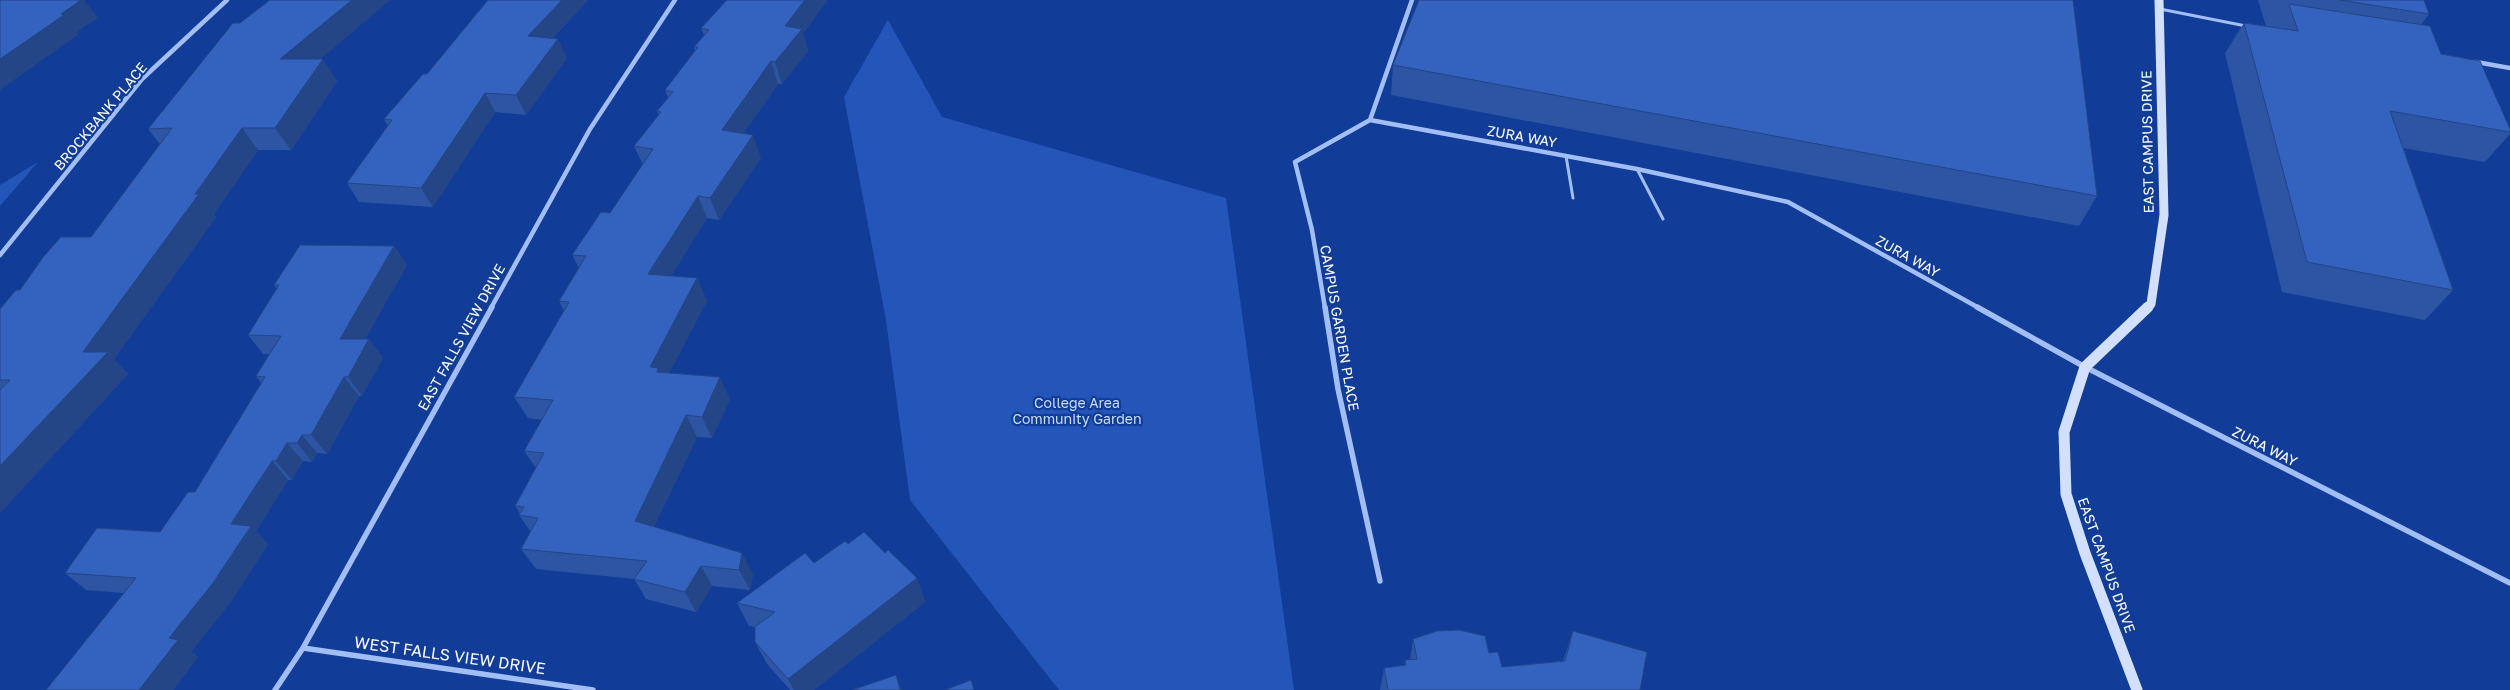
<svg xmlns="http://www.w3.org/2000/svg" width="2510" height="690" font-family="'Golos Text',sans-serif">
	<style>
		.green { fill: #2356b8 }
		.lines { fill: none; stroke-linecap: round; stroke-linejoin: round }
		.lane { stroke: #a2bef4; stroke-width: 3 }
		.street-far1 { stroke: #a2bef4; stroke-width: 4.5 }
		.street { stroke: #a2bef4; stroke-width: 5.5 }
		.secondary-far1 { stroke: #d2e0fd; stroke-width: 9 }
		.secondary { stroke: #d2e0fd; stroke-width: 11 }
		.wall { fill: #2d55a4 }
		.shaded-wall { fill: #244586 }
		.building { fill: #3463bf; stroke: #244586 }
		.labels { text-anchor: middle; dominant-baseline: central; stroke-width: 4.5; stroke-linejoin: round; paint-order: stroke }
		.street-label { font-size: 14px; fill: #fff; stroke: #113d98 }
		.park-label { font-size: 14px; fill: #cadcfe; stroke: #113d98 }
		.near-street-label { font-size: 16px; fill: #fff; stroke: #113d98 }
	</style>
	<rect width="100%" height="100%" fill="#113d98"/>
	<path class="green" d="M888,20L942,117L1226,198L1294,690H1059L910,500L886,320L844,97Z
		M38,162L0,206V185Z"/>
	<g class="lines">
		<path class="lane" d="M2160,9L2246,26
			M1566,156L1573,198
			M1637,169L1663,219"/>
		<path class="street-far1" d="M1412,0L1370,120L1637,169L1788,202L1979,308
			M2476,62L2510,68
			M0,255L142,79L227,0
			M491,308L590,129L675,0
			M1325,308L1312,230L1295,162L1370,120"/>
		<path class="street" d="M1325,307L1338,389L1380,581
			M1977,307L2085,367L2510,583
			M303,648L593,690
			M275,690L303,648L492,307"/>
		<path class="secondary-far1" d="M2147,308L2151,304L2164,215L2159,0"/>
		<path class="secondary" d="M2137,690L2085,553L2066,494L2064,432L2085,367L2148,307"/>
	</g>
	<path class="wall" d="M270,0H390L320,59L337,81L291,150H258L214,214L216,217L114,359L128,374L0,513V309L20,290L91,237L160,144L148,129L240,23Z
		M488,0H588L553,38L567,58L526,115L495,112L433,207L359,202L347,183L388,126L384,119L427,74Z
		M2258,0H2424L2429,14L2421,25L2441,54L2510,129V134L2485,162L2403,148L2453,290L2425,320L2282,292L2225,53L2244,23L2266,26Z
		M701,28L803,34L808,51L782,84H778L743,134L761,158L719,220L707,218L671,276L697,278L707,301L669,373L730,399L712,438L697,437L654,527L753,574L750,590L712,586L696,612L646,599L634,579L536,569L521,549L531,532L519,515L520,513L515,506L536,468L524,451L542,420L528,418L514,397L564,311L559,301L579,268L572,255L610,213L643,165L634,146L659,115L657,111L668,98L665,90L695,51L694,47L704,35Z
		M1393,65L2097,196L2079,226L1391,95Z
		M394,246L407,265L365,339H369L383,358L362,396H359L327,454L317,453L312,462L303,461L292,480H288L256,531L268,544L232,600L191,652L198,657L173,690L124,593L86,590L65,573L160,532L195,492L261,383L256,376L269,354H263L248,335L277,289L274,285Z
		M848,544L885,553L917,578L925,602L814,690H790L767,664L755,642V627L749,626L737,603L814,563Z
		M1573,631L1640,690H1380L1384,668L1404,666L1405,660H1410L1413,639L1502,667L1563,661Z"/>
	<path class="shaded-wall" d="M81,0H84L98,18L77,32L79,34L0,90V59Z
		M352,0H390L295,81L280,59Z
		M562,0H588L537,55L528,36Z
		M805,0H828L803,34L808,51L782,84L775,62L785,26Z
		M558,39L567,58L526,115L516,95Z
		M323,59L337,81L291,150L275,128Z
		M771,61L778,84L730,153L722,130Z
		M485,93L495,112L433,207L421,188Z
		M242,128L258,150L214,214L216,217L114,359L128,374L0,513V466L83,352Z
		M753,135L761,158L719,220L710,198Z
		M698,196L707,218L659,296L648,274Z
		M394,246L407,265L354,358L340,339Z
		M697,278L707,301L665,381L650,367Z
		M369,339L383,358L362,396L348,377Z
		M344,377L359,396L327,454L311,435Z
		M720,377L730,399L712,438L702,417Z
		M686,415L697,437L647,542L635,521Z
		M302,435L317,453L312,462L297,443Z
		M287,443L303,461L292,480L276,461Z
		M272,461L288,480L256,531L268,544L232,600L191,652L198,657L173,690H139L231,524Z
		M742,553L753,574L750,590L739,570Z
		M701,566L712,586L696,612L685,592Z
		M917,578L925,602L814,690H794L788,679Z
		M896,675L902,690H900Z"/>
	<path class="building" d="M0,0H81L61,14L64,15L0,59Z
		M270,0H352L280,59H323L275,128H242L195,194H199L83,352H108L0,466V390L10,380H0V309L16,290H20L44,256L61,237H91L172,128L148,129L233,23H240Z
		M488,0H562L528,36L558,39L516,95L485,93L421,188L347,183L392,120L384,119L423,74H427Z
		M727,0H805L785,26L802,29L775,62L771,61L722,130L753,135L710,198L698,196L648,274L697,278L650,367L658,368L657,372L720,377L702,417L686,415L635,521L742,553L739,570L701,566L685,592L634,579L647,561L521,549L538,518L519,515L524,507L515,506L544,453L524,451L553,400L514,397L569,302L559,301L586,256L572,255L601,212L610,213L653,149L634,146L661,112L657,111L673,92L665,90L698,47H694L709,30L701,28Z
		M1419,0H2073L2097,196L1393,65Z
		M2340,0H2424L2429,14Z
		M2289,4L2430,26L2441,54L2480,61L2510,129V132L2390,111L2453,290L2307,262L2244,23L2298,31Z
		M300,245L394,246L340,339H369L348,377H344L311,435H302L297,443H287L276,461H272L231,524L251,526L213,583L169,638L178,640L139,690H46L136,578L65,573L97,528L160,532L188,492H195L265,377L256,376L281,336L248,335L279,285H274Z
		M864,532L885,553L888,550L917,578L788,679L755,642V627L775,612L737,603L805,553L814,563L845,541L848,544Z
		M1459,630L1485,636L1489,653L1498,652L1502,667L1565,661L1573,631L1647,652L1640,690H1388L1384,668L1406,665L1405,660L1417,659L1413,639L1437,631Z
		M896,675L900,690H852Z
		M971,680L974,690H945Z"/>
	<g class="labels">
		<g class="street-label">
			<text transform="translate(100 116) rotate(-50)">BROCKBANK PLACE</text>
			<text transform="translate(1522 136) rotate(10)">ZURA WAY</text>
			<text transform="translate(2147 142) rotate(-91)">EAST CAMPUS DRIVE</text>
			<text transform="translate(1908 256) rotate(29)">ZURA WAY</text>
			<text transform="translate(1340 328) rotate(80)">CAMPUS GARDEN PLACE</text>
			<text transform="translate(461 337) rotate(-61)">EAST FALLS VIEW DRIVE</text>
			<text transform="translate(2265 446) rotate(27)">ZURA WAY</text>
			<text transform="translate(2107 565) rotate(70)">EAST CAMPUS DRIVE</text>
		</g>
		<g class="park-label">
			<text x="1077" y="402">College Area<tspan x="1077" dy="16">Community Garden</tspan></text>
		</g>
		<g class="near-street-label">
			<text transform="translate(450 655) rotate(8)">WEST FALLS VIEW DRIVE</text>
		</g>
	</g>
</svg>
